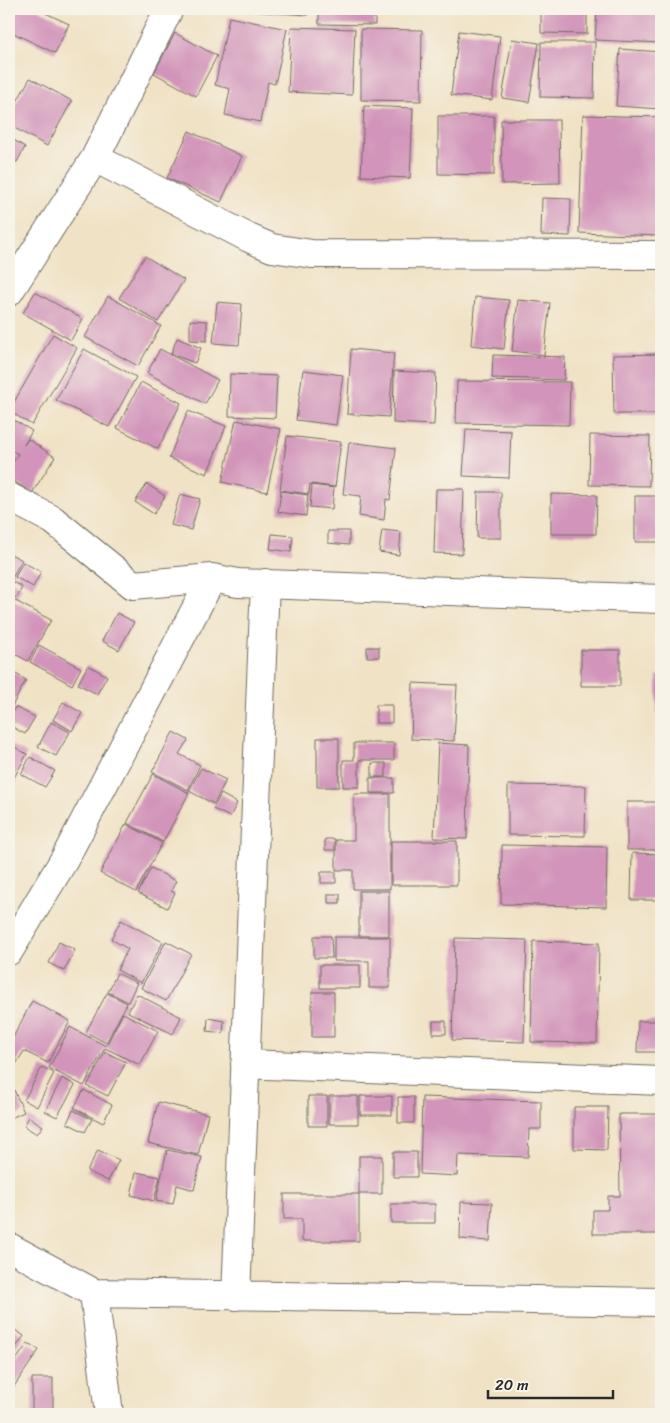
<svg xmlns="http://www.w3.org/2000/svg" width="670" height="1423" font-family="Sriracha,sans-serif">
	<style>
		.building { fill: #d294ba }
		.lines { fill: none; stroke-linecap: round; stroke-linejoin: round }
		.minor-casing { stroke: #706b61; stroke-width: 30 }
		.minor { stroke: #fff; stroke-width: 28 }
	</style>
	<rect width="100%" height="100%" fill="#f7f3e8"/>
	<filter id="ink" filterUnits="userSpaceOnUse"><feTurbulence type="fractalNoise" baseFrequency=".02" numOctaves="2"/><feDisplacementMap in="SourceGraphic" scale="10" xChannelSelector="R" yChannelSelector="G"/><feConvolveMatrix kernelMatrix="1 2 1 2 8 2 1 2 1" color-interpolation-filters="sRGB"/></filter>
	<filter id="wash" filterUnits="userSpaceOnUse"><feTurbulence type="fractalNoise" baseFrequency=".0096" numOctaves="4" result="noise"/><feDisplacementMap in="SourceGraphic" scale="20" xChannelSelector="R" yChannelSelector="G"/><feGaussianBlur stdDeviation="1.12" result="paint"/><feColorMatrix in="noise" values="0 0 0 0 0 0 0 0 0 0 0 0 0 0 0 0 0 1.4 0 .05"/><feComposite in="paint" operator="in"/></filter>
	<g filter="url(#wash)">
		<rect width="100%" height="100%" fill="#f0e2c5"/>
		<g id="blocks">
			<path class="building" d="M9,9H37L69,24L55,53L9,31Z
				M249,9H309L308,15L249,11Z
				M319,9H375V25L319,24Z
				M541,9H587V34L541,33Z
				M597,9H661V43L595,40Z
				M229,17L287,29L275,84L268,82L260,122L225,115L230,89L215,85Z
				M291,27L355,29L352,95L288,92Z
				M361,29L422,30L421,101L361,100Z
				M459,31L500,36L492,100L451,95Z
				M175,33L217,56L196,96L154,73Z
				M512,39L539,43L529,102L502,98Z
				M541,42H595L594,98L540,97Z
				M620,49L661,52V109L616,106Z
				M30,78L72,101L47,146L9,125V116Z
				M364,106L413,108L410,178L361,176Z
				M583,115L661,117V236L579,233Z
				M438,116H494V175L438,174Z
				M501,120H559L560,183L502,184Z
				M189,131L242,156L221,202L167,178Z
				M9,137L25,147L17,162L9,158Z
				M542,198L571,199L570,236L541,235Z
				M145,256L184,280L158,322L119,298Z
				M35,292L83,319L71,340L23,313Z
				M108,296L161,326L138,366L85,337Z
				M475,297L509,300L504,349L471,345Z
				M518,300L550,303L544,355L512,351Z
				M217,302L242,304L239,345L213,343Z
				M190,320L207,321V341L190,340Z
				M53,334L77,348L32,425L9,411Z
				M177,338L201,348L195,363L171,354Z
				M84,349L136,377L109,427L56,400Z
				M160,349L218,380L205,404L147,373Z
				M351,349L394,353L389,417L347,414Z
				M661,354V414H614L613,355Z
				M493,355L565,357L564,380L492,378Z
				M303,370L343,375L336,425L296,420Z
				M394,371L436,373L434,425L393,423Z
				M230,374L277,376L275,418L229,416Z
				M457,381L570,382L569,425L456,423Z
				M141,382L181,403L158,449L117,428Z
				M188,411L226,426L207,474L169,458Z
				M9,417L32,431L24,445L28,439L55,457L32,493L9,478V469L18,454L9,449Z
				M236,420L281,429L267,492L222,482Z
				M466,429L511,431L509,478L463,476Z
				M590,435L650,436L649,486L589,485Z
				M287,436L341,442L335,487L310,484L309,494L280,490Z
				M349,442L396,448L390,500L386,499L384,520L359,516L361,496L343,494Z
				M147,484L165,496L154,514L135,502Z
				M312,485L334,488L332,509L310,507Z
				M436,489H464L462,554L434,553Z
				M281,491L308,495L306,516L278,512Z
				M478,492H501V538H477Z
				M180,494L200,499L191,530L171,525Z
				M551,494L597,495L596,534H551Z
				M635,496H661V542H635Z
				M382,530L401,532L399,555L379,552Z
				M328,531H349V545L328,543Z
				M272,534L293,536L291,552L270,549Z
				M9,553L22,560L11,580L9,579Z
				M23,562L41,572L33,587L15,577Z
				M9,580L22,587L17,598L9,594Z
				M10,598L51,620L28,661L9,651Z
				M117,613L134,622L119,650L102,641Z
				M39,645L81,668L72,685L30,662Z
				M367,647H379V657H367Z
				M581,650H620V686H581Z
				M88,665L107,676L97,694L78,684Z
				M9,670L26,680L9,712Z
				M657,676H661V716H657Z
				M413,683L457,685L454,741L411,739Z
				M63,702L82,713L72,731L53,720Z
				M376,705H392V723H376Z
				M15,707L35,717L25,734L9,725V718Z
				M51,722L70,732L56,756L38,747Z
				M173,732L188,740L179,754L200,765L188,790L152,772Z
				M317,738H339V787H317Z
				M354,743H394V760H359V787H343V760H354Z
				M438,743L469,745L467,839L434,838Z
				M9,744L27,754L9,787Z
				M30,757L55,771L45,787L21,774Z
				M372,763H386V777H372Z
				M201,768L226,780L214,804L189,791Z
				M153,774L189,793L163,842L127,823Z
				M370,778H394V793H370Z
				M508,785L586,786L585,836L508,835Z
				M221,794L237,803L230,817L213,809Z
				M354,794H390V889H353V870H336V840H354Z
				M627,802H661V850H627Z
				M126,824L162,843L136,892L100,873Z
				M325,839H335V850H325Z
				M391,841H457V885H391Z
				M502,845L607,847L606,907L501,904Z
				M632,853L661,854V900H631Z
				M151,868L176,881L171,891L175,893L167,908L138,893Z
				M321,872H336V883H321Z
				M359,891H389V936H359Z
				M328,894H340V903H328Z
				M121,920L163,942L141,983L117,970L128,949L111,939Z
				M314,936H331L332,958H314Z
				M334,937H390V988H369V961H334Z
				M455,938L527,940L524,1042L452,1040Z
				M166,941L191,954L166,1001L141,988Z
				M533,941L599,943L597,1043L531,1042Z
				M59,942L75,950L64,971L49,963Z
				M320,965H360V988H320Z
				M117,973L137,983L128,1002L108,992Z
				M312,992H334V1037H312Z
				M107,993L127,1003L106,1043L86,1032Z
				M137,994L181,1017L173,1034L128,1012Z
				M32,1001L70,1021L48,1063L24,1051L16,1064L9,1060V1045Z
				M123,1013L158,1031L140,1065L105,1048L84,1086L49,1068L70,1027L106,1046Z
				M208,1018L224,1021L223,1033L207,1031Z
				M433,1021H446V1034H433Z
				M638,1021H661V1052H637Z
				M105,1052L126,1062L108,1096L87,1086Z
				M42,1067L54,1073L37,1107L24,1100Z
				M62,1078L75,1085L57,1117L45,1111Z
				M14,1090L24,1112L9,1119V1092Z
				M84,1090L112,1105L103,1123L74,1108Z
				M308,1096H327V1126H308Z
				M329,1096H358V1124H329Z
				M360,1096H392V1115H360Z
				M398,1097H414V1123H398Z
				M422,1097L541,1101V1129H529L528,1157L458,1155L457,1176L420,1174Z
				M158,1102L208,1114L198,1155L148,1143Z
				M574,1107H608L607,1150L574,1149Z
				M73,1110L92,1119L85,1132L67,1123Z
				M619,1114H661V1234H593V1210H608V1196H620Z
				M29,1117L43,1126L37,1134L24,1126Z
				M98,1150L119,1160L108,1181L87,1171Z
				M167,1150L202,1157L194,1190L177,1185L173,1204L156,1201Z
				M393,1152H417V1177H393Z
				M359,1156H382V1194H359Z
				M136,1172L160,1177L154,1201L131,1195Z
				M284,1194H359V1241H302V1219H284Z
				M461,1202L492,1203L490,1241L460,1239Z
				M391,1204H435V1223H391Z
				M9,1326L24,1336L9,1357Z
				M28,1343L39,1350L13,1388L9,1385V1370Z
				M32,1378H53V1414H32Z"/>
		</g>
	</g>
	<g filter="url(#ink)">
		<use href="#blocks" fill-opacity="0" stroke="#706b61" stroke-width="1"/>
		<g class="lines">
			<defs>
				<path id="minor" d="M95,158L249,238L272,248L312,254L661,255
					M9,292L95,158L169,9
					M9,497L53,520L133,585L212,578L238,583L661,599
					M9,951L64,860L212,578
					M245,1064L661,1081
					M9,1247L94,1293L661,1302
					M94,1293L109,1414
					M236,1296L265,583"/>
			</defs>
			<use href="#minor" class="minor-casing"/>
			<use href="#minor" class="minor"/>
		</g>
	</g>
	<rect width="670" height="1423" fill="none" stroke="#f7f3e8" stroke-width="30"/>
	<path d="M488 1390v8h125v-8" fill="none" stroke="#2b2b2b" stroke-width="2.5"/>
	<text x="495" y="1390" font-size="15" fill="#2b2b2b" stroke="#f7f3e8" stroke-width="4" paint-order="stroke">20 m</text>
</svg>
